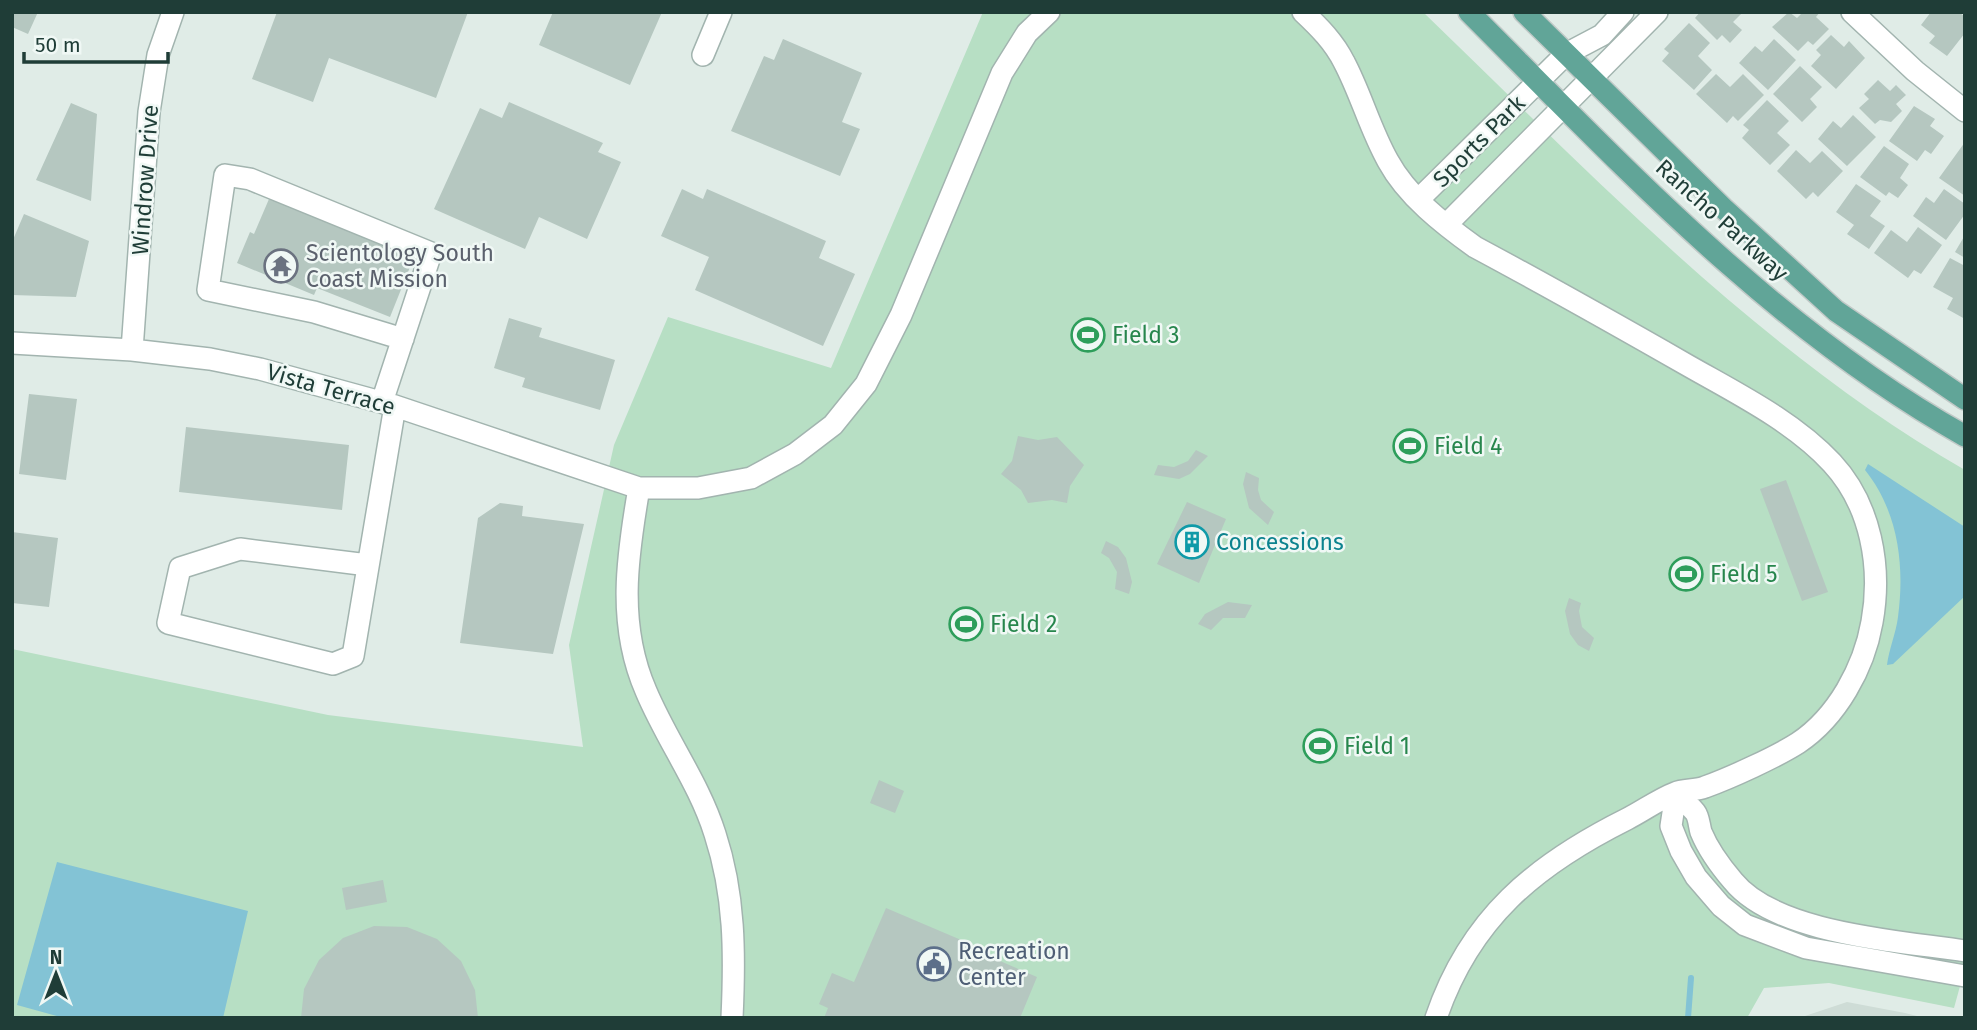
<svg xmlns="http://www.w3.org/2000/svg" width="1977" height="1030" font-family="'Fira Sans',sans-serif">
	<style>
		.built { fill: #cedcd6 }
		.green { fill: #b7dfc4 }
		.water { fill: #83c3d5 }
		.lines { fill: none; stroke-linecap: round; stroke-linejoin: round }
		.stream { stroke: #83c3d5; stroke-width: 6 }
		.building { fill: #b5c7c0 }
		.minor-casing { stroke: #a2b4af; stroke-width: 24 }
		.major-casing { stroke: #c0c9c7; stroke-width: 24 }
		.minor { stroke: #fff; stroke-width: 21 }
		.major { stroke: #61a598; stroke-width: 21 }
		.labels { text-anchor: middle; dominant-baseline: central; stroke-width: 5; stroke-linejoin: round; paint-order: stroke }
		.street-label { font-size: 23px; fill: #1f3d37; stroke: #f0f8f5 }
		.worship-label { font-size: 23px; fill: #5b616d; stroke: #f0f8f5; text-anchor: start }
		.leisure-label { font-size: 23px; fill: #27864d; stroke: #f0f8f5; text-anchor: start }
		.culture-label { font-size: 23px; fill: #0d838f; stroke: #f0f8f5; text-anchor: start }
		.service-label { font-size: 23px; fill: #4e5e75; stroke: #f0f8f5; text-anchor: start }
	</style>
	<rect width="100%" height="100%" fill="#e0ece7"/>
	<path class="built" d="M1847,1002L1905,1013L1925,1018H1799Z"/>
	<path class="green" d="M983,12H1423C1593,176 1759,351 1965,470V968L1954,1008L1829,983L1764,988L1747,1018H12V649L328,715L583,747L569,645L614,445L668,317L831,368Z"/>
	<path class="water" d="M1868,464L1965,527V596L1893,664L1887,665C1889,649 1896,633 1898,617C1905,565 1898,511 1865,470Z
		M57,862L248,911L223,1018H64L17,1005Z"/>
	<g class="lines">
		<path class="stream" d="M1688,1018L1691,978"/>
	</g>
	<path class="building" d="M12,12H38L28,34L12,27Z
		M277,12H468L436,98L329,58L313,102L252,79Z
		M553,12H662L630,85L539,45Z
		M1700,12H1743L1733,22L1742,30L1730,43L1722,35L1717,40L1695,18Z
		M1789,12L1797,18L1803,12H1820L1816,17L1829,29L1813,45L1808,41L1798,51L1772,27Z
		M1931,12H1959L1965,17V33L1947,56L1929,43L1935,36L1921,25Z
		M1689,23L1710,43L1698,56L1712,70L1694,90L1662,61L1669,53L1664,49Z
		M1831,35L1844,47L1849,41L1865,58L1836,89L1811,66L1821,55L1816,50Z
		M783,39L862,73L842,122L860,129L840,176L731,131L764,56L774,60Z
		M1774,39L1796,60L1768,90L1739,63L1755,46L1762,52Z
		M1800,66L1822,87L1810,99L1817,107L1802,122L1773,94Z
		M1716,74L1730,87L1743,74L1764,95L1738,121L1733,116L1727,123L1696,94Z
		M1878,80L1890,91L1896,85L1906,95L1896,104L1902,111L1891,122L1880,120L1875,124L1859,108L1869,99L1864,94Z
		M1767,100L1789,121L1777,133L1790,145L1770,165L1742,138L1749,130L1743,125Z
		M509,102L603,143L598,152L621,162L587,239L539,217L525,249L434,209L480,108L502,118Z
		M71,103L97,114L91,201L36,180Z
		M1914,106L1935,119L1930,126L1944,136L1931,154L1925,150L1917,161L1889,141Z
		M1853,115L1876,137L1847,166L1818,139L1833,121L1841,128Z
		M1965,142V196L1939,178Z
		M1884,146L1909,164L1900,178L1908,185L1898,198L1889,192L1886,196L1860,177Z
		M1796,150L1810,163L1822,151L1843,171L1818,197L1813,192L1806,199L1777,171Z
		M1856,184L1881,201L1870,216L1885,226L1869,249L1847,234L1854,225L1836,212Z
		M682,189L703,199L707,189L826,241L819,258L855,274L823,346L695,290L709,257L661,236Z
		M1944,189L1965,204V214L1946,240L1913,216L1926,197L1934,203Z
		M269,199L407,253L412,262L390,317L317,288L314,295L237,263L250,232L254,234Z
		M24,214L89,241L76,297L12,295V242Z
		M1918,227L1942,245L1921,274L1914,270L1908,278L1874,253L1891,230L1907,242Z
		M1965,235V258L1955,252Z
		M1950,258L1965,266V319L1947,309L1953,298L1933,287Z
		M509,318L542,328L539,337L615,360L600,410L522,387L525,378L494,368Z
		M29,394L77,399L66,480L19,474Z
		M186,427L349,445L342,510L179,492Z
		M1018,436L1038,440L1057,437L1084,465L1070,486L1067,503L1052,500L1028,503L1021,490L1001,474L1012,461Z
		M1196,450L1208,456L1190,474L1179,479L1154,475L1158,465L1174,467L1188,461Z
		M1246,472L1259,478L1258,490L1261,500L1274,512L1268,525L1249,508L1243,484Z
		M1786,480L1828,592L1802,601L1760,489Z
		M1187,502L1226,519L1199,583L1157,564Z
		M500,503L523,506L522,516L584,524L553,654L460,643L478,518Z
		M12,532L58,538L49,607L12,603Z
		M1106,541L1118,547L1126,558L1132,582L1129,594L1115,589L1117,572L1109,558L1101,553Z
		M1569,598L1581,603L1579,611L1582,627L1594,638L1589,651L1578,645L1570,634L1565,611Z
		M1228,602L1252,605L1245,618H1223L1211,630L1198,624L1205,614Z
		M879,780L904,791L895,813L870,803Z
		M383,880L387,902L346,910L342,888Z
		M886,908L987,951L986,955L1037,977L1020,1018H824L828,1008L819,1004L832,973L854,982Z
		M374,926L407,927L437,939L461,961L475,990L478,1018H301L304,989L319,960L343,938Z"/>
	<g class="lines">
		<defs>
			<path id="minor" d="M1303,12C1319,27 1334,42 1344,62C1361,94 1370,129 1388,161C1407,196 1443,224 1475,247C1546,285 1617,325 1687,365C1736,393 1793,421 1832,463C1871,505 1882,567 1872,622C1864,668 1837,717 1798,743C1776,757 1730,778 1705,787C1695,791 1684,789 1675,793C1659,799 1643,811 1627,819C1535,865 1470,918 1436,1018
				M1852,12L1915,71L1965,111
				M703,55L721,12
				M1419,199L1566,54L1602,35L1623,12
				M1446,225L1657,12
				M12,343L132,350L210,359L260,369L395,406L639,488H698L751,478L795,454L833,425L866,384L901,315L1002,73L1027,33L1049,12
				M132,350L149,112L158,55L173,12
				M382,402L431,253L250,179L225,175L208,290L314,312L403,339
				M639,488C627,557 617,625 646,691C667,741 699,783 715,834C735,895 735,954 732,1018
				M368,565L240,549L180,568L168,623L333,664L353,656L395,406
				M1676,793L1671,826L1681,851L1696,877L1721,906L1745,925L1806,948L1965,976
				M1676,793C1682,799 1689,805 1695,812C1699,817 1699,825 1701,832C1708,849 1721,867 1733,881C1776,934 1901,941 1965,951"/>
			<path id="major" d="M1469,12C1622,165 1774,329 1965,436
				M1524,12L1723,208L1836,311L1965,399"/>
		</defs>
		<use href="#minor" class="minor-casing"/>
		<use href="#major" class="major-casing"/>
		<use href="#minor" class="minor"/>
		<use href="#major" class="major"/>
	</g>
	<defs>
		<symbol id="temple-ring" viewBox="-11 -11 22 22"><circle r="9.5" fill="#f0f8f5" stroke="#6b7280" stroke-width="1.5"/><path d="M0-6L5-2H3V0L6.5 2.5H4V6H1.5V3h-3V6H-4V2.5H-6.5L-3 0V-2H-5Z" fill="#6b7280"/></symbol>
		<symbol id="stadium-ring" viewBox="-11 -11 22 22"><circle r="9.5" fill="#f0f8f5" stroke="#2e9e5b" stroke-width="1.5"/><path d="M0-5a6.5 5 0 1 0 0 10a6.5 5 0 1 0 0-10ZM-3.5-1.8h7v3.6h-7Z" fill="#2e9e5b"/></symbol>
		<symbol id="building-ring" viewBox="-11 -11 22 22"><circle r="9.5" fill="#f0f8f5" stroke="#0f9aa8" stroke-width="1.5"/><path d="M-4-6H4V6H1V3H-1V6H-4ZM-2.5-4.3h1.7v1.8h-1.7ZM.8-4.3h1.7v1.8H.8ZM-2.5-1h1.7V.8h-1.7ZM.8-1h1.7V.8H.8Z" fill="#0f9aa8"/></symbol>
		<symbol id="civic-ring" viewBox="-11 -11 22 22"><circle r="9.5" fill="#f0f8f5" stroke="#5c6f8a" stroke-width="1.5"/><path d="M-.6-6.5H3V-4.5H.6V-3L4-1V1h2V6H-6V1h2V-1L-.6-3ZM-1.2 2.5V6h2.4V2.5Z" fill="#5c6f8a"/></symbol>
	</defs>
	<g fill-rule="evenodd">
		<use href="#temple-ring" x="262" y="247" width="38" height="38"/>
		<use href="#stadium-ring" x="1069" y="316" width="38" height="38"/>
		<use href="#stadium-ring" x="1391" y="427" width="38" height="38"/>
		<use href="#building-ring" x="1173" y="523" width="38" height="38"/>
		<use href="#stadium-ring" x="1667" y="555" width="38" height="38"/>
		<use href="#stadium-ring" x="947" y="605" width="38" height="38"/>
		<use href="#stadium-ring" x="1301" y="727" width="38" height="38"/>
		<use href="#civic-ring" x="915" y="945" width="38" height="38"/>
	</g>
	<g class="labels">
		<g class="street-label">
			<text transform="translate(1479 141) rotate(-45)">Sports Park</text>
			<text transform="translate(145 180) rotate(-86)">Windrow Drive</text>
			<text transform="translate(1722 220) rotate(42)">Rancho Parkway</text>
			<text transform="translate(331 389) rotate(16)">Vista Terrace</text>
		</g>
		<g class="worship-label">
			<text x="306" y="253">Scientology South<tspan x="306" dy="26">Coast Mission</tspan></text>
		</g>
		<g class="leisure-label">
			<text x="1112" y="335">Field 3</text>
			<text x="1434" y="446">Field 4</text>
			<text x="1710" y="574">Field 5</text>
			<text x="990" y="624">Field 2</text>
			<text x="1344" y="746">Field 1</text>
		</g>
		<g class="culture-label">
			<text x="1216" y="542">Concessions</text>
		</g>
		<g class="service-label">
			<text x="958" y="951">Recreation<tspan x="958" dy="26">Center</tspan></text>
		</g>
	</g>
	<rect width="1977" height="1030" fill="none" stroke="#1f3d37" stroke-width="28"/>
	<g transform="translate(56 974)" stroke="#f0f8f5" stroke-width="5" paint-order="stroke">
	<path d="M0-5L12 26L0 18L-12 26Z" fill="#1f3d37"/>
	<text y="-10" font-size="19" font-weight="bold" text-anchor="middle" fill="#1f3d37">N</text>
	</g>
	<path d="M24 52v10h144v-10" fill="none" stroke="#1f3d37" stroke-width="3.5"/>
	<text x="35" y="52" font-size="21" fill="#1f3d37" stroke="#f0f8f5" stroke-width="5" paint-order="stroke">50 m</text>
</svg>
